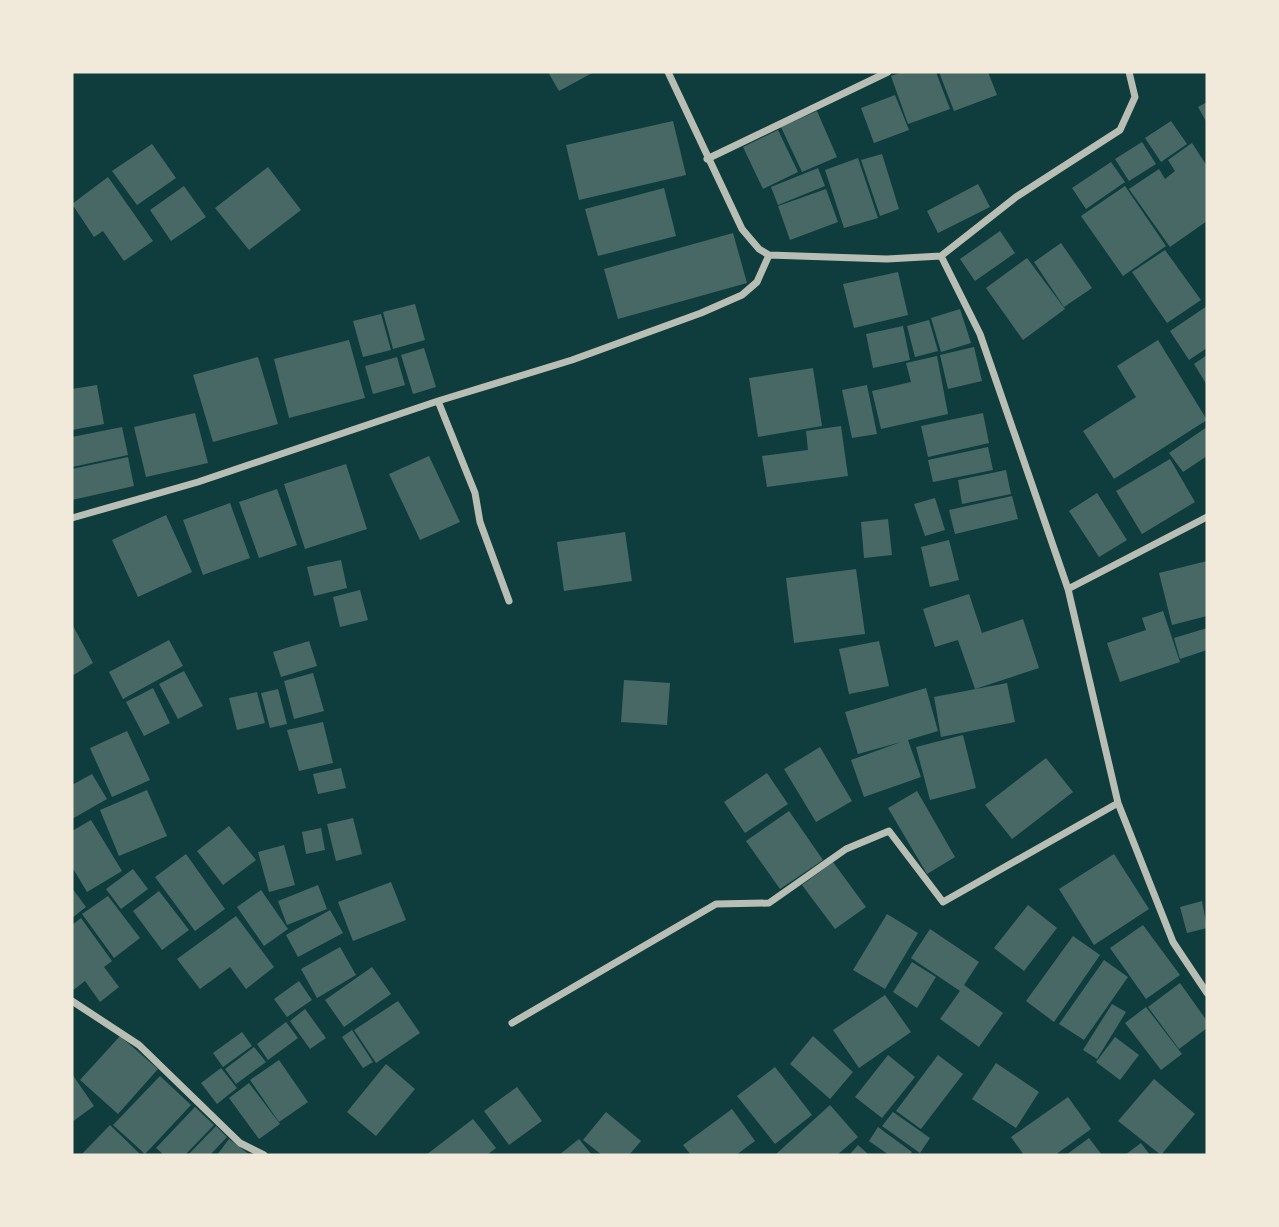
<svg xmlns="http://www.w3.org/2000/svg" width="1279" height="1227" font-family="'Playfair Display',serif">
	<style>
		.building { fill: #486865 }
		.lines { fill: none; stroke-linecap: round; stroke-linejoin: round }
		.minor { stroke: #b8beb3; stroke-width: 7 }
	</style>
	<rect width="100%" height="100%" fill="#0f3d3e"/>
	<path class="building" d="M548,72H594L559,91Z
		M903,72H936L950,109L908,124L891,76Z
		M939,72H988L997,95L954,111Z
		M895,95L909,130L874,143L861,108Z
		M1207,102V123L1198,107Z
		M817,111L837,157L802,172L781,127Z
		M673,121L686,175L579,200L566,145Z
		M1171,121L1187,144L1161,162L1145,138Z
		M778,130L798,172L763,189L743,147Z
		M1142,142L1156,164L1129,181L1115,159Z
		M1192,143L1207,166V221L1170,247L1129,189L1159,169L1165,179L1175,171L1168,160Z
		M152,144L176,178L137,205L112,171Z
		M882,154L899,209L880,216L861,160Z
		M858,158L878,218L844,228L825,170Z
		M1111,162L1125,182L1086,209L1072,188Z
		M268,167L301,210L249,250L215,208Z
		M818,168L825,186L778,205L771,187Z
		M108,177L153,241L124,261L103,231L94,237L72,204Z
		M978,184L990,207L938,233L927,211Z
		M184,186L206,217L171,241L150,210Z
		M1125,186L1166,246L1123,276L1081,216Z
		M664,188L676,236L598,256L585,209Z
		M826,189L838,222L790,240L778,206Z
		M1000,231L1015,253L975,281L960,259Z
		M733,233L747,283L618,319L604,269Z
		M1061,243L1092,288L1064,307L1034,262Z
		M1165,250L1201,300L1167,323L1132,272Z
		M1027,258L1065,309L1023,340L986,288Z
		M898,272L908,315L854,328L843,284Z
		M415,304L425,340L393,349L383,312Z
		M1207,306V348L1189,360L1170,331Z
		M960,309L971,343L941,352L931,318Z
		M381,314L391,350L363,357L353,321Z
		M929,320L938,351L915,357L907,326Z
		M903,326L910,360L873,368L866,334Z
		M349,340L365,398L289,418L274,359Z
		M1158,340L1207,420L1114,479L1083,431L1136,397L1117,366Z
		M974,347L982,381L948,389L940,355Z
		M424,348L436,387L413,394L401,355Z
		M1207,355V385L1194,364Z
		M937,356L948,414L881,429L872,391L911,382L906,363Z
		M258,357L278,424L213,442L193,375Z
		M397,357L405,385L373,394L365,366Z
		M813,368L822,426L758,437L749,378Z
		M97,385L104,424L72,430V389Z
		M867,385L877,434L852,438L842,390Z
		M195,413L208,463L146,477L134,427Z
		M983,413L989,443L928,457L921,426Z
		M841,426L848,476L767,487L762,456L808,450L806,431Z
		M122,427L128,455L72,467V437Z
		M1207,427V456L1183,472L1169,453Z
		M988,447L993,470L933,482L928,460Z
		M429,456L460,522L420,540L389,474Z
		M128,457L134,486L72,500V469Z
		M1170,459L1195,502L1142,534L1116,491Z
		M346,464L367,529L305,549L284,484Z
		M1006,470L1011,494L962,504L958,480Z
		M277,489L297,545L259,558L239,502Z
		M1097,493L1127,540L1099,557L1069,511Z
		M1012,496L1018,519L955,534L949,510Z
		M935,498L945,530L925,536L914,504Z
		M230,503L250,558L203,575L183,520Z
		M166,515L192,572L138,597L112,540Z
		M888,519L892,555L864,558L861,522Z
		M625,532L632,581L564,591L557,542Z
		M949,540L959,580L930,587L921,547Z
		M341,560L347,588L314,596L307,567Z
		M1207,561V616L1172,625L1159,573Z
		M856,569L865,634L794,643L786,578Z
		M360,590L368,620L340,627L333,597Z
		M969,594L982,633L1023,619L1039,668L975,689L958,640L935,647L923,609Z
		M1163,611L1180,662L1120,682L1107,643L1146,630L1142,618Z
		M72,624L93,663L72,676Z
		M1207,628V650L1180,659L1174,638Z
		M169,640L183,666L123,699L109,672Z
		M309,641L317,666L281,677L273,652Z
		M879,641L889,686L849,694L839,649Z
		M184,671L203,706L178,719L159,684Z
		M313,673L324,711L294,719L284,681Z
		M624,680L670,683L667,725L621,722Z
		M1007,683L1015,722L941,737L934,697Z
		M153,688L170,723L144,736L126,702Z
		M926,688L938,731L908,740L921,777L864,797L851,760L901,742L858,754L845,712Z
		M278,689L287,724L270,728L261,693Z
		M257,692L265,723L237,730L229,698Z
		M323,722L333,763L299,771L287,730Z
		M127,731L150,780L112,797L90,748Z
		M963,735L976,788L930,800L916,747Z
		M820,747L852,801L816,822L784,769Z
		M1046,758L1073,792L1012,839L985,805Z
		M341,768L346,788L318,794L313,774Z
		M767,773L788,804L745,833L724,802Z
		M92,774L107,799L72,819V785Z
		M147,790L167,836L119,856L100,810Z
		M917,791L955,857L927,874L888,808Z
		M789,811L823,860L780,889L746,841Z
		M353,818L362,854L336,861L327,824Z
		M91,820L122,871L87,892L72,867V831Z
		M229,826L256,860L223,885L197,851Z
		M321,828L325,850L306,854L302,832Z
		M284,845L295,885L269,892L258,852Z
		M186,854L225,909L195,931L155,877Z
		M1114,854L1149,909L1094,945L1059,889Z
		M833,862L866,907L835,929L802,885Z
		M133,869L148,889L121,909L106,889Z
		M391,882L406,920L353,941L338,902Z
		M318,885L327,909L287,925L278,901Z
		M72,888L86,907L72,918Z
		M261,890L288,929L264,946L237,907Z
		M159,891L189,930L162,950L133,911Z
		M108,896L140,938L114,958L82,914Z
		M1202,901L1207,928L1187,933L1180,907Z
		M1028,905L1057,928L1024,971L994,948Z
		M330,910L343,933L298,957L286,935Z
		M887,914L918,933L885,989L853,970Z
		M236,916L274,967L246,989L230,967L200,989L177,959Z
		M81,918L112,961L104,967L119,987L100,1002L85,981L72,991V925Z
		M1143,925L1180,975L1146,999L1110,948Z
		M930,929L979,962L964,985L1003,1013L979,1047L940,1019L960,991L911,958Z
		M1073,936L1100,955L1054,1022L1026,1001Z
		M340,947L356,975L317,998L301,969Z
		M1104,960L1128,977L1084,1040L1059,1024Z
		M912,962L936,977L917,1008L893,992Z
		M372,967L391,994L344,1027L325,1000Z
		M299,981L312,1000L287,1017L274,999Z
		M1180,983L1207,1021V1028L1179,1049L1148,1007Z
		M885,995L911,1032L859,1068L833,1030Z
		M398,1001L420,1033L376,1063L354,1030Z
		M1112,1004L1126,1012L1097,1059L1083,1050Z
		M1146,1007L1182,1054L1161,1070L1125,1023Z
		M305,1009L326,1038L310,1049L290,1021Z
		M286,1022L298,1038L268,1060L257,1044Z
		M352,1030L373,1062L363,1068L342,1037Z
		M242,1032L252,1046L223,1067L213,1053Z
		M120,1036L158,1069L118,1114L80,1080Z
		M813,1036L853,1072L830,1099L790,1064Z
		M1115,1037L1139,1055L1120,1080L1096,1062Z
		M254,1047L266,1062L236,1084L225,1069Z
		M888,1055L915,1077L882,1118L855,1097Z
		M938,1055L963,1074L921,1129L896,1111Z
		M279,1060L308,1102L279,1122L250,1080Z
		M996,1063L1039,1092L1016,1128L972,1099Z
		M386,1064L415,1089L376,1136L347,1112Z
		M775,1067L812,1115L775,1144L737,1096Z
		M221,1068L237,1088L217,1104L201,1083Z
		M72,1074L94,1106L72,1122Z
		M160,1076L191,1105L145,1154L113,1125Z
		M1154,1079L1195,1114L1161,1155L1118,1121Z
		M249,1083L280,1124L259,1139L229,1098Z
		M517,1087L542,1121L509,1145L484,1111Z
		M1068,1097L1091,1129L1055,1155H1024L1011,1137Z
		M830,1105L858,1137L837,1155H775Z
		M195,1107L214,1125L185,1155H164L156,1148Z
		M732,1109L755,1141L736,1155H691L683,1145Z
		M606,1112L641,1141L629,1155H602L583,1140Z
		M893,1112L930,1138L920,1153L882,1126Z
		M473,1119L496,1148L487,1155H426Z
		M110,1125L141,1155H81Z
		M216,1126L227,1137L210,1155H188Z
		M878,1127L912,1152L910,1155H889L869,1141Z
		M1089,1138L1102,1155H1066Z
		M229,1139L250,1155H217Z
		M579,1139L592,1155H559Z
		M1141,1143L1150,1155H1125Z
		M858,1145L869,1155H849Z"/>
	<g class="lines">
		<path class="minor" d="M668,72L742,229L759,249L769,255L887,259L941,256
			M707,159L888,72
			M941,256L980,334L1068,589L1118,803L1173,942L1207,993
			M941,256L1016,197L1120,130L1135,97L1129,72
			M438,401L475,493L480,522L509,601
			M72,518L198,482L438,401L572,360L701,313L742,295L757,282L769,255
			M1068,589L1207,517
			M72,1001L139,1045L240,1143L264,1155
			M512,1023L716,904L769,903L846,849L889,831L943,902L1118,803"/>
	</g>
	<rect width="1279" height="1227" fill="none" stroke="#f1e9da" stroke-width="147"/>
</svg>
